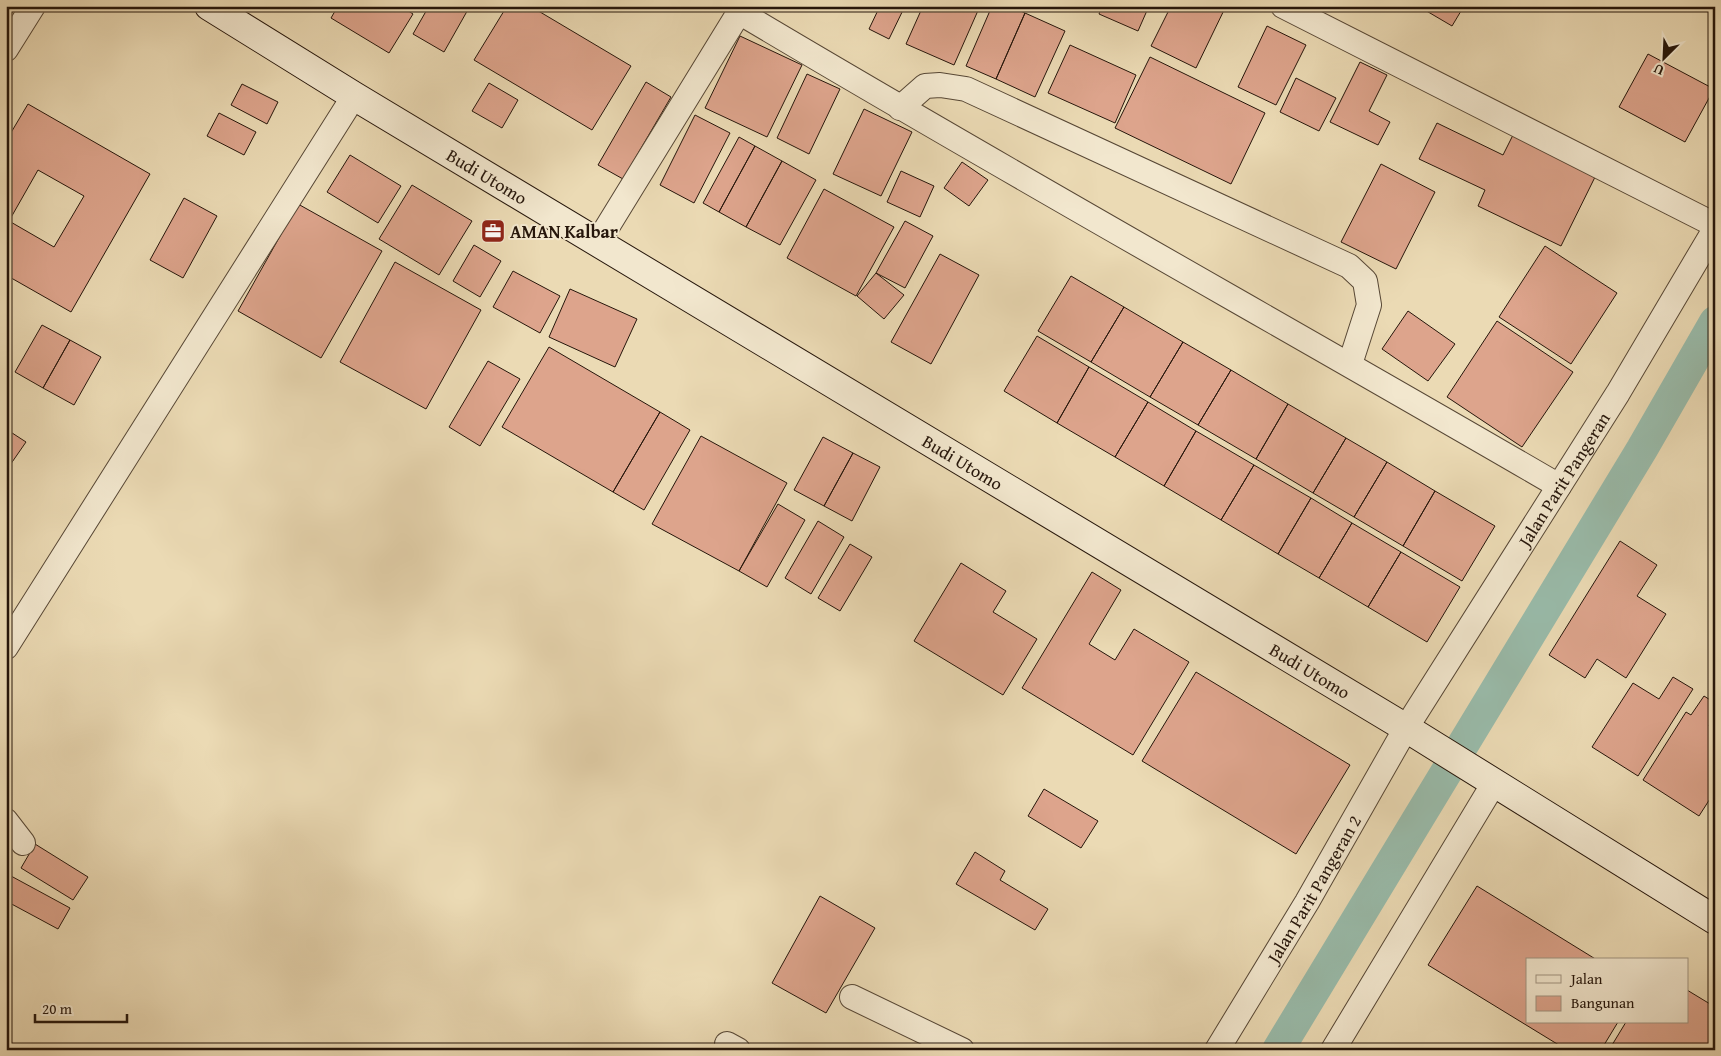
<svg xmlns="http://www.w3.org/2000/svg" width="1721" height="1056" font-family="'Gentium Book Plus',serif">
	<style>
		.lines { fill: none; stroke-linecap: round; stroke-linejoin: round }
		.canal { stroke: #9ba; stroke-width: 32 }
		.building { fill: #dda48c; stroke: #26160b; fill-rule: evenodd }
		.street-casing { stroke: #574735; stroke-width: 26 }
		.secondary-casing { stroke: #26160b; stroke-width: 30 }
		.street { stroke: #f2e7ce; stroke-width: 24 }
		.secondary { stroke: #f2e7ce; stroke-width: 28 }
		.labels { text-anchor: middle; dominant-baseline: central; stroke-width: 4; stroke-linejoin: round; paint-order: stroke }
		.street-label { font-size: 18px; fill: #26160b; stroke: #f2e7ce }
		.poi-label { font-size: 18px; font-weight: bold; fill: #26160b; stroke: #f2e7ce; text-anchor: start }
	</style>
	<rect width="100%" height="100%" fill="#ebdab4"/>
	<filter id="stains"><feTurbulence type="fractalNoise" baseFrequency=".004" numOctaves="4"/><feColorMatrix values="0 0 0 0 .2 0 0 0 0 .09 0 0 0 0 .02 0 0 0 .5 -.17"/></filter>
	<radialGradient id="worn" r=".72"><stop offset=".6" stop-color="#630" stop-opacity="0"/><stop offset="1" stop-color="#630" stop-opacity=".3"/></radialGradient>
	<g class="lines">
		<path class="canal" d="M1278,1050L1642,449L1715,322"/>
	</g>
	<path class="building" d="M338,6H401L413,14L389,53L331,18Z
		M429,6H470L444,52L413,34Z
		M507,6H530L631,66L592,130L474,60Z
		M880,6H905L889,39L869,29Z
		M923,6H980L954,65L906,44Z
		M992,6H1010L1025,13L996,79L966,66Z
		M1102,6H1149L1138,31L1099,14Z
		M1171,6H1226L1196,68L1151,46Z
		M1418,6H1464L1452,26Z
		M1025,13L1065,31L1035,97L996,79Z
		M1267,26L1306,45L1276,105L1238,87Z
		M740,36L802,65L767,137L705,108Z
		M1070,45L1136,75L1115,123L1048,93Z
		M1648,54L1714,89L1685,142L1619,107Z
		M1150,57L1265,113L1231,184L1115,128Z
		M1360,62L1387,75L1369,111L1390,122L1378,145L1330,122Z
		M807,74L840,89L809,154L777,138Z
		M1296,78L1336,98L1319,131L1280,112Z
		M646,82L671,97L623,179L598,165Z
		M489,83L518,100L502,128L472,111Z
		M242,84L278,102L267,124L231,105Z
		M28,104L150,174L71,312L6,275V141ZM38,170L84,196L54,247L9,221Z
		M864,109L912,132L881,196L833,174Z
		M219,113L256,132L244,155L207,136Z
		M695,115L730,133L694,203L660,185Z
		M1437,123L1503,155L1514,133L1597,173L1561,246L1478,206L1485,190L1419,159Z
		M739,137L755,146L719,212L703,203Z
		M755,146L782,161L746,227L719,212Z
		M350,155L401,186L378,223L327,192Z
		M782,161L816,180L780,245L746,227Z
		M962,162L988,180L969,206L944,188Z
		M1381,164L1435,192L1396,269L1341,242Z
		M901,171L934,186L920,217L887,202Z
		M412,185L472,221L439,275L379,239Z
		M824,189L894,227L856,296L787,258Z
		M184,198L217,216L183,278L150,260Z
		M298,204L382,251L321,358L238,311Z
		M905,221L933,236L905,288L876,273Z
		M474,245L501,261L480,297L453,281Z
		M1545,246L1617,293L1571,364L1499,317Z
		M940,254L979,275L931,364L891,342Z
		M395,262L481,310L426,409L340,362Z
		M513,271L560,296L540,333L493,307Z
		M876,273L904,295L884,319L857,296Z
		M1071,276L1124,307L1091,362L1038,331Z
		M570,289L637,319L615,367L549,337Z
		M1124,307L1183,342L1150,397L1091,362Z
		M1408,311L1455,344L1428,381L1382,349Z
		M1497,321L1573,372L1522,447L1447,397Z
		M42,325L70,340L43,388L15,372Z
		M1037,336L1089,367L1057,423L1004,391Z
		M70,340L101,357L74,405L43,388Z
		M1183,342L1231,370L1198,425L1150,397Z
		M549,347L660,412L613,492L502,427Z
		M488,361L520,379L480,446L449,427Z
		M1089,367L1148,402L1115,457L1057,423Z
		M1231,370L1288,404L1256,459L1198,425Z
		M1148,402L1196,431L1164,486L1115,457Z
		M1288,404L1346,438L1313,493L1256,459Z
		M660,412L690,430L644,510L613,492Z
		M6,429L26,442L8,468L6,467Z
		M1196,431L1254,465L1221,520L1164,486Z
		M701,436L787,483L739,571L652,524Z
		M823,437L853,453L824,506L794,490Z
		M1346,438L1387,462L1354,517L1313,493Z
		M853,453L880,467L852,521L824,506Z
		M1387,462L1435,491L1403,546L1354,517Z
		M1254,465L1311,498L1278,554L1221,520Z
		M1435,491L1495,526L1462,581L1403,546Z
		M1311,498L1352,523L1319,578L1278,554Z
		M778,504L805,520L767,587L739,571Z
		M818,521L844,537L811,594L785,578Z
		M1352,523L1401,552L1368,607L1319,578Z
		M1620,541L1657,565L1637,596L1666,614L1626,678L1597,659L1585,678L1549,655Z
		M850,544L872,557L840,611L818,598Z
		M1401,552L1460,587L1427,642L1368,607Z
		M961,563L1006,591L993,612L1037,639L1003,695L914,641Z
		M1092,572L1121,590L1089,644L1115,660L1134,629L1189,662L1133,755L1022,688Z
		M1196,672L1350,765L1296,854L1142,761Z
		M1673,677L1693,689L1638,776L1592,747L1633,683L1659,699Z
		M1704,696L1715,703V717L1709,726L1715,730V791L1699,816L1643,780L1686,712L1691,715Z
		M1044,789L1098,821L1081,848L1028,816Z
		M35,844L88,877L73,900L21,868Z
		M975,852L1005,871L1000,880L1048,909L1035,930L956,884Z
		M11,876L70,908L58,929L6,901V886Z
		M1477,886L1597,960H1527V1022H1618L1601,1050H1567L1428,965Z
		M820,896L875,928L826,1013L772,983Z
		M1687,990L1715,1007V1050H1609L1626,1022H1687Z"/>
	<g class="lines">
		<defs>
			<g id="street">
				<path d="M1283,6L1715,225"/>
				<path d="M739,12C1010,174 1286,327 1559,486"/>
				<path d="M6,49L33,6"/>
				<path d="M900,108L925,86L940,85L966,89L1349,266L1365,281L1369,305L1350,364"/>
				<path d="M598,242L743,6"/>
				<path d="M6,647L354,96"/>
				<path d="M6,821L23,843"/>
				<path d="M852,997L962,1050"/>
				<path d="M727,1044L738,1050"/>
				<path id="s1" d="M1217,1050L1307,902L1406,728L1618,393L1715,229"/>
				<path d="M1333,1050L1494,783"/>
			</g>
			<g id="secondary">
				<path id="s2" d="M209,6L354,96L1406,728L1715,920"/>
			</g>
		</defs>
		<use href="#street" class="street-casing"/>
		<use href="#secondary" class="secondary-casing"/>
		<use href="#street" class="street"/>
		<use href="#secondary" class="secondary"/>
	</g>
	<defs>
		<symbol id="office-square" viewBox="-11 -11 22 22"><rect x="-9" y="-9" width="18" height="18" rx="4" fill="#8f2418" stroke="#f2e7ce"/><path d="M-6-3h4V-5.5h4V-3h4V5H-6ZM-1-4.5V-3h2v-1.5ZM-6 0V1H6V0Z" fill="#fff"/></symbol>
	</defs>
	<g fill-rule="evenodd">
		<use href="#office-square" x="479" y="217" width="28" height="28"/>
	</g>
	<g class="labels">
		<g class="street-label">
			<text stroke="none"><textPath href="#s2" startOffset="326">Budi Utomo</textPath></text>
			<text stroke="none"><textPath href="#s2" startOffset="881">Budi Utomo</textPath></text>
			<text stroke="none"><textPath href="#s1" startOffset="668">Jalan Parit Pangeran</textPath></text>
			<text stroke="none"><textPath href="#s2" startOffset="1286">Budi Utomo</textPath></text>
			<text stroke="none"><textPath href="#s1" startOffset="188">Jalan Parit Pangeran 2</textPath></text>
		</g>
		<g class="poi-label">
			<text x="510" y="231">AMAN Kalbar</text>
		</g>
	</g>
	<rect width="1721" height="1056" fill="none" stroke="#ebdab4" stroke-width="25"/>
	<rect x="8" y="8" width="1706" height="1041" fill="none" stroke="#26160b" stroke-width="2.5"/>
	<rect x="12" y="12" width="1696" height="1031" fill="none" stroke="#26160b"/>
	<rect x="1526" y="958" width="162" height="65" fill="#f2e7ce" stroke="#a09380"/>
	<rect x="1536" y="975" width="25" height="8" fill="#f2e7ce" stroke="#a09380"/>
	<text x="1571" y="984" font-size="15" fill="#26160b">Jalan</text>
	<rect x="1536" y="996" width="25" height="15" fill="#dda48c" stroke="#a09380"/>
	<text x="1571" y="1008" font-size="15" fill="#26160b">Bangunan</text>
	<g transform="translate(1664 58) rotate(204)" stroke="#f2e7ce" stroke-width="4" paint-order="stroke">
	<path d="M0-4L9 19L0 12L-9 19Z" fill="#26160b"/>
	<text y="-8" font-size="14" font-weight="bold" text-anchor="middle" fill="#26160b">U</text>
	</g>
	<path d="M35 1014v8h92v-8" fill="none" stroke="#26160b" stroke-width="2.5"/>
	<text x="42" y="1014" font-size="15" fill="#26160b" stroke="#f2e7ce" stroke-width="4" paint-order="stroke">20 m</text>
	<rect width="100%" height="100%" filter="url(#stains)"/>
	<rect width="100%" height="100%" fill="url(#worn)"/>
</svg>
